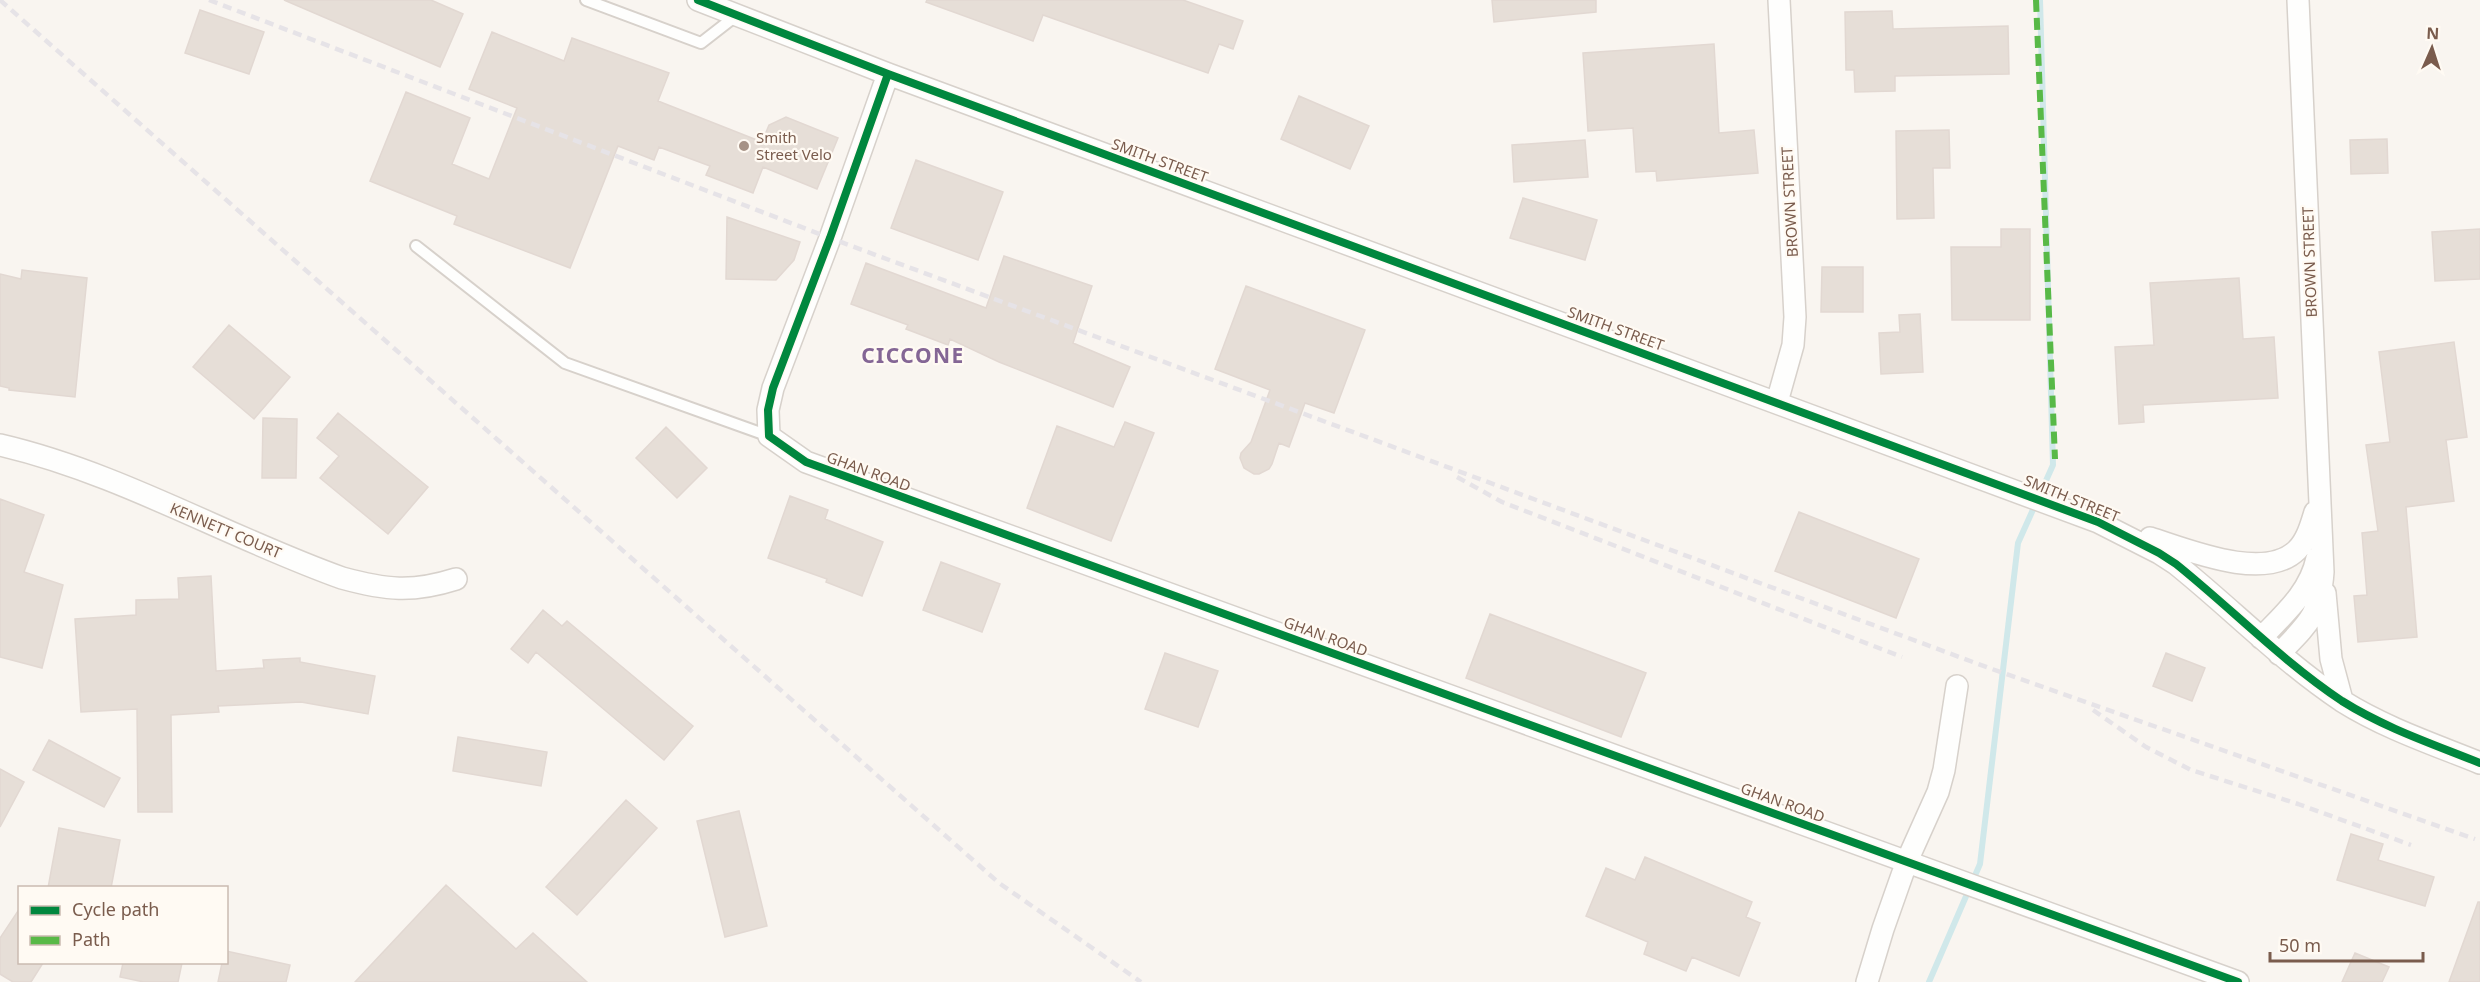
<svg xmlns="http://www.w3.org/2000/svg" width="2480" height="982" font-family="'Noto Sans',sans-serif">
	<style>
		.lines { fill: none; stroke-linecap: round; stroke-linejoin: round }
		.stream { stroke: #d0e8ea; stroke-width: 6 }
		.building { fill: #e6ded7; stroke: #e2d8d2; stroke-width: 1.5 }
		.lane-casing { stroke: #d7d1cb; stroke-width: 14 }
		.street-casing { stroke: #d7d1cb; stroke-width: 24 }
		.lane { stroke: #fefefd; stroke-width: 10 }
		.street { stroke: #fefefd; stroke-width: 21 }
		.rail { stroke: #e6e3e7; stroke-width: 4.5; stroke-dasharray: 9 6; stroke-linecap: butt }
		.quiet { stroke: #58b947; stroke-width: 6; stroke-dasharray: 12 6; stroke-linecap: butt }
		.cycleway-casing { stroke: #fffaf3; stroke-width: 11 }
		.cycleway { stroke: #00873e; stroke-width: 8 }
		.poi-dot { fill: #a69286; stroke: #fffaf3; stroke-width: 2 }
		.labels { text-anchor: middle; dominant-baseline: central; stroke-width: 4.5; stroke-linejoin: round; paint-order: stroke }
		.poi-label { font-size: 15px; fill: #7a5c4d; stroke: #fffaf3; text-anchor: start }
		.street-label { font-size: 15px; fill: #7a5c4d; stroke: #fffaf3 }
		.district-label { font-size: 21px; font-weight: bold; letter-spacing: 1.5px; fill: #846695; stroke: #fffaf3 }
	</style>
	<rect width="100%" height="100%" fill="#f9f5f0"/>
	<g class="lines">
		<path class="stream" d="M1929,982L1980,864L2018,543L2053,465L2040,0"/>
	</g>
	<path class="building" d="M284,0H431L463,14L440,67Z
		M927,0H1183L1243,21L1233,49L1219,44L1208,73L1043,15L1033,41L926,2Z
		M1492,0H1596V12L1494,22Z
		M200,10L264,32L249,74L185,53Z
		M1892,11L1893,29L2008,26L2009,74L1895,76V91L1855,92L1854,70H1846L1845,12Z
		M492,32L564,61L572,38L669,73L658,101L762,142L769,125L786,117L838,138L817,189L763,167L753,193L706,175L710,166L659,147L654,160L618,146L570,268L454,224L457,216L370,181L406,92L470,118L452,164L489,179L517,108L469,89Z
		M1714,44L1719,133L1754,130L1758,173L1657,181L1656,171L1636,172L1633,128L1588,131L1583,53Z
		M1299,96L1369,126L1350,169L1281,139Z
		M1949,130L1950,168H1933L1934,218L1897,219L1896,131Z
		M2387,139L2388,173L2351,174L2350,140Z
		M1585,140L1588,177L1514,182L1512,145Z
		M916,160L1003,192L978,260L891,228Z
		M1523,198L1597,220L1585,260L1510,238Z
		M727,217L800,242L794,260L776,280L726,279Z
		M2001,229H2030V320H1952L1951,247H2001Z
		M2480,229V279L2435,281L2432,232Z
		M1004,256L1092,286L1073,343L1130,367L1113,407L999,362L950,339L948,345L906,329L908,325L851,304L866,263L986,308Z
		M1822,267H1863V312H1821Z
		M22,270L87,278L75,397L9,390V388L0,386V274L21,279Z
		M2239,278L2243,339L2274,337L2278,398L2143,405L2144,422L2119,424L2115,347L2154,345L2150,283Z
		M1246,286L1365,330L1334,413L1305,403L1289,447L1279,443L1272,464L1269,469L1259,474H1254L1244,468L1240,458L1241,453L1251,442L1270,390L1215,369Z
		M1920,314L1923,372L1881,374L1879,333L1900,332L1899,315Z
		M229,325L290,377L254,419L193,367Z
		M2454,342L2467,437L2446,440L2454,501L2406,507L2417,637L2358,642L2354,596L2367,595L2362,533L2378,531L2366,445L2390,442L2379,352Z
		M338,413L428,487L388,534L320,478L339,456L317,438Z
		M263,418L297,419L296,478H262Z
		M1125,422L1154,433L1111,541L1027,508L1057,426L1114,447Z
		M666,427L707,468L677,498L636,458Z
		M790,496L828,510L825,519L883,542L862,596L826,582L827,579L768,558Z
		M0,499L44,515L24,572L63,585L42,668L0,657Z
		M1799,512L1919,559L1896,618L1775,571Z
		M941,562L1000,584L982,632L923,610Z
		M211,576L216,671L264,668L263,660L300,658V662L375,676L368,714L301,702L218,706L219,712L171,715L172,812H138L137,709L81,712L75,619L136,615V600L179,599L178,578Z
		M543,610L562,626L567,621L693,726L664,760L536,652L528,663L511,649Z
		M1490,614L1646,673L1621,737L1466,678Z
		M1165,653L1218,671L1198,727L1145,709Z
		M2166,653L2205,668L2192,701L2153,686Z
		M458,737L547,752L541,786L453,771Z
		M49,740L120,778L104,807L33,770Z
		M0,769L24,782L0,827Z
		M626,800L657,828L577,915L546,887Z
		M739,811L767,926L725,937L697,821Z
		M59,828L120,840L111,888H48Z
		M2351,834L2383,844L2378,860L2434,877L2425,906L2337,880Z
		M1645,857L1752,902L1746,917L1760,923L1739,976L1692,957L1686,971L1644,954L1648,942L1586,916L1606,868L1635,880Z
		M446,885L516,949L533,933L587,982H355Z
		M2478,902H2480V982H2449Z
		M20,908V963H43L31,982H13L0,974V938Z
		M226,951L290,965L286,982H218L222,963H226Z
		M2355,953L2389,967L2382,982H2342Z
		M123,963H182L178,982H144L120,977Z"/>
	<g class="lines">
		<defs>
			<path id="lane" d="M586,0L701,43L737,15
				M416,246L565,363L769,436"/>
			<path id="street" d="M698,0L888,74L2098,522L2159,553L2176,564C2232,609 2282,661 2342,701C2385,728 2433,744 2480,763
				M888,74L830,238L773,388L768,410L769,436L806,462L2238,982
				M1777,402L1793,345L1795,317L1779,0
				M0,445C120,473 227,537 342,578C386,590 412,593 456,579
				M2150,538C2188,550 2265,582 2297,550C2307,540 2311,525 2315,512
				M2325,593L2331,659L2342,700
				M2261,638C2284,614 2310,592 2317,558
				M2279,654C2308,624 2320,615 2323,572L2298,0
				M1867,982L1883,929L1907,861L1938,792L1944,770L1957,686"/>
		</defs>
		<use href="#lane" class="lane-casing"/>
		<use href="#street" class="street-casing"/>
		<use href="#lane" class="lane"/>
		<use href="#street" class="street"/>
		<path class="rail" d="M0,0L999,883L1141,982
			M209,0L830,238L1989,668L2475,839
			M1457,477L1502,502L1902,657
			M2093,710L2146,747L2191,770L2298,804L2411,845"/>
		<path class="quiet" d="M2036,0L2055,459"/>
		<defs>
			<path id="cycleway" d="M698,0L888,74L2098,522L2159,553L2176,564C2232,609 2282,661 2342,701C2385,728 2433,744 2480,763
				M888,74L830,238L773,388L768,410L769,436L806,462L2238,982"/>
		</defs>
		<use href="#cycleway" class="cycleway-casing"/>
		<use href="#cycleway" class="cycleway"/>
	</g>
	<circle class="poi-dot" cx="744" cy="146" r="6"/>
	<g class="labels">
		<g class="poi-label">
			<text x="756" y="137">Smith<tspan x="756" dy="17">Street Velo</tspan></text>
		</g>
		<g class="street-label">
			<text transform="translate(1160 160) rotate(20)">SMITH STREET</text>
			<text transform="translate(1789 202) rotate(-93)">BROWN STREET</text>
			<text transform="translate(2309 262) rotate(-92)">BROWN STREET</text>
			<text transform="translate(1616 328) rotate(20)">SMITH STREET</text>
			<text transform="translate(869 471) rotate(20)">GHAN ROAD</text>
			<text transform="translate(2072 498) rotate(22)">SMITH STREET</text>
			<text transform="translate(226 530) rotate(23)">KENNETT COURT</text>
			<text transform="translate(1326 636) rotate(20)">GHAN ROAD</text>
			<text transform="translate(1783 802) rotate(20)">GHAN ROAD</text>
		</g>
		<g class="district-label">
			<text x="913" y="355">CICCONE</text>
		</g>
	</g>
	<rect x="18" y="886" width="210" height="78" fill="#fffaf3" stroke="#cabbb1" stroke-width="1.5"/>
	<rect x="30" y="906" width="30" height="9" fill="#00873e" stroke="#cabbb1" stroke-width="1.5"/>
	<text x="72" y="916" font-size="18" fill="#7a5c4d">Cycle path</text>
	<rect x="30" y="936" width="30" height="9" fill="#58b947" stroke="#cabbb1" stroke-width="1.5"/>
	<text x="72" y="946" font-size="18" fill="#7a5c4d">Path</text>
	<g transform="translate(2432 48) rotate(3)" stroke="#fffaf3" stroke-width="4.5" paint-order="stroke">
	<path d="M0-4.5L10 22L0 15L-10 22Z" fill="#7a5c4d"/>
	<text y="-9" font-size="16" font-weight="bold" text-anchor="middle" fill="#7a5c4d">N</text>
	</g>
	<path d="M2270 952v9h153v-9" fill="none" stroke="#7a5c4d" stroke-width="3"/>
	<text x="2279" y="952" font-size="18" fill="#7a5c4d" stroke="#fffaf3" stroke-width="4.5" paint-order="stroke">50 m</text>
</svg>
